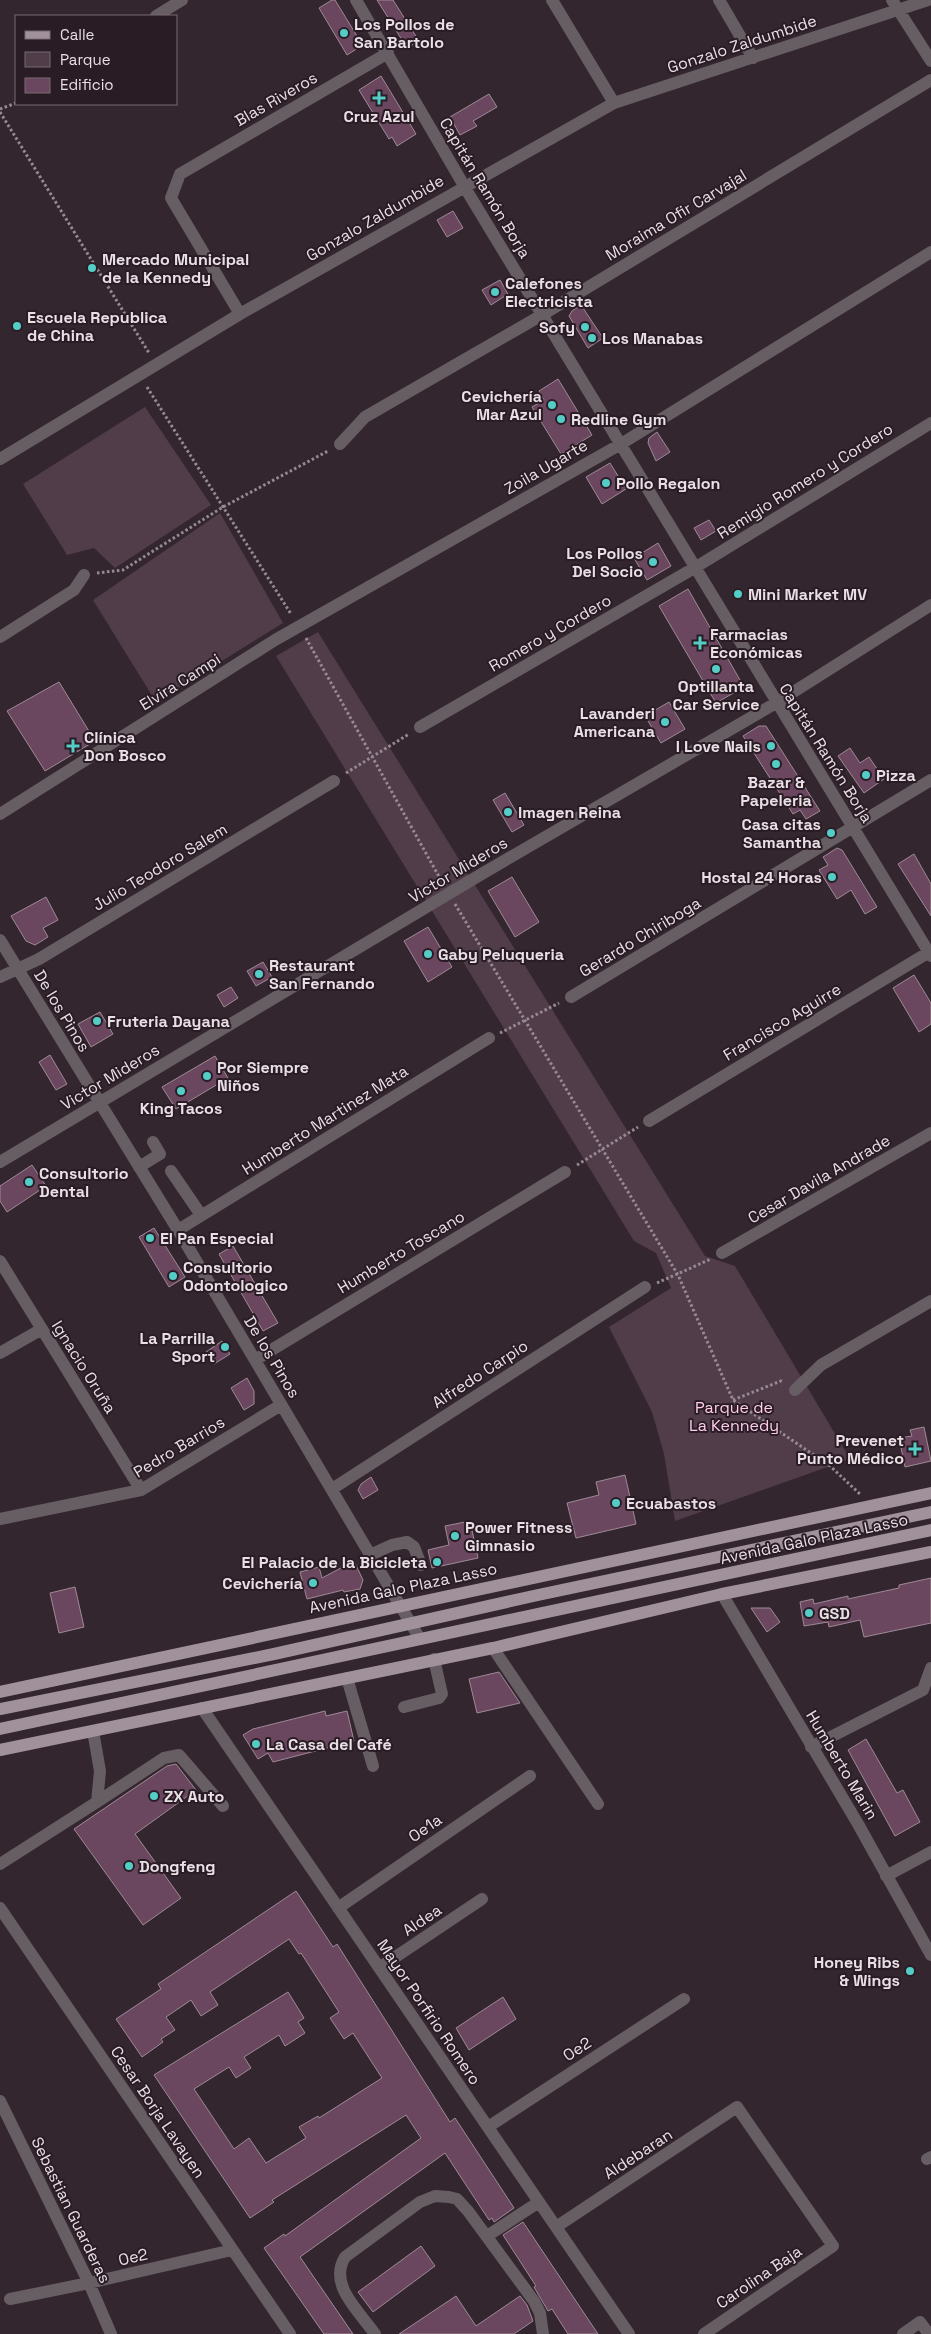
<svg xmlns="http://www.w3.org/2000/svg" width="931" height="2334" font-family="'Space Grotesk',sans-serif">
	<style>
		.park { fill: #513c4a }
		.building { fill: #6b475f; stroke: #9d8a96 }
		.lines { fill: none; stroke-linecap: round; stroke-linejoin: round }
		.path { stroke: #968a92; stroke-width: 3; stroke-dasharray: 2.5 2.5; stroke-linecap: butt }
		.minor { stroke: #665e63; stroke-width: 12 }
		.major { stroke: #a1919b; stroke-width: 12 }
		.poi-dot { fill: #54cdc7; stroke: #2a1c25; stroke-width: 2 }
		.labels { text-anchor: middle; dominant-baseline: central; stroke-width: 4; stroke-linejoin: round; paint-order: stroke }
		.poi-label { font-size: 16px; font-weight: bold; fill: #e9dfe5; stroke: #2a1c25; text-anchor: start }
		.street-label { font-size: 16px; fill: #e9dfe5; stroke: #2a1c25 }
		.park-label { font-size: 16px; fill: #ffccec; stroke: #2a1c25 }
	</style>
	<rect width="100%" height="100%" fill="#34262f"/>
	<path class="park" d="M145,407L211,505L115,568L94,548L67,555L23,484Z
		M220,513L283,623L156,702L93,600Z
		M318,632L705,1256L735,1266L850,1459L675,1521L664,1454L652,1412L609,1327L671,1288L656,1253L634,1241L276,656Z"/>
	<path class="building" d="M332,0H335L360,41L358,48L347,55L319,8Z
		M377,0H393L419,41L407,48Z
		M381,76L416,134L397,146L392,137L389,139L359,90Z
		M489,94L497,107L473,121L477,126L460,135L450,117Z
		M453,211L463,228L447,237L437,220Z
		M500,280L508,294L491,305L482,290Z
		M581,305L603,338L588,348L569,316L572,311Z
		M558,379L592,435L561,454L532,407L544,400L539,391Z
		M657,432L670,452L656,461L648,443L649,438Z
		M610,463L626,489L602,504L586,477Z
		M709,520L716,531L701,540L694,528Z
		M658,543L671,566L647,580L634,558Z
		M688,589L744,687L716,703L659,606Z
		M59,682L95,741L45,771L7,711Z
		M669,702L685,729L661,743L645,716Z
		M759,726H766L820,811L806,819L800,810L793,814L743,736Z
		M850,748L860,763L869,757L884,779L864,793L838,756Z
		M505,793L524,825L512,832L493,800Z
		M837,848L842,850L877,907L865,914L851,890L837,899L819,870L828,865L823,857Z
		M914,854L931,884V916L898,864Z
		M512,877L539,922L515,937L488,891Z
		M46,897L58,920L43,928L48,937L35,945L26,941L11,916Z
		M428,927L452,967L428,982L404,941Z
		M263,962L272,977L256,986L247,971Z
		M914,975L931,1003V1024L919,1032L893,988Z
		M231,987L238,998L224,1007L217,995Z
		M100,1012L113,1034L91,1047L78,1024Z
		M50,1055L67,1084L56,1090L39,1062Z
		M215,1056L228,1078L176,1109L162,1087Z
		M32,1165L46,1186L7,1212L0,1201V1186Z
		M154,1228L185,1277L169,1287L139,1237Z
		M233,1246L278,1323L263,1331L219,1254Z
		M222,1341L230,1354L214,1364L206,1352Z
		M247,1378L254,1391V1404L244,1410L231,1388Z
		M924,1427L931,1461L905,1467L899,1438L912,1436L910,1430Z
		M625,1475L636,1524L576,1538L567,1503L599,1495L596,1482Z
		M371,1477L378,1490L363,1499L358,1490L361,1484Z
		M470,1521L478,1558L432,1568L428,1550L449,1545L445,1526Z
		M354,1561L363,1580L360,1589L344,1592L343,1590L307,1599L300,1572L319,1567L322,1578Z
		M931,1578V1623L864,1637L860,1620L829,1627L828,1622L804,1626L800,1602L813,1599L814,1604L848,1596V1599L899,1588V1585Z
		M75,1587L84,1627L59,1633L50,1593Z
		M751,1608H770L780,1622L767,1632Z
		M499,1672L520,1703L477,1713L469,1679Z
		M325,1711L326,1716L347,1711L354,1741L273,1762L268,1753L258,1759L243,1735L253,1729Z
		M866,1739L897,1793L903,1790L920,1822L895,1836L848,1750Z
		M176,1764L196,1790L135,1834L181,1898L143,1925L74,1829L167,1766Z
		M296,1891L333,1947L337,1944L450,2122L455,2118L514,2208L494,2222L492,2218L489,2220L445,2153L300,2257L353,2334H324L264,2248L284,2234L285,2236L421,2138L406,2115L272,2200L274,2202L250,2218L154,2075L288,1992L304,2018L298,2022L305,2033L285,2046L279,2035L244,2057L251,2068L236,2078L229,2067L194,2089L234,2149L249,2138L266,2163L306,2138L299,2127L318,2116L319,2118L382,2078L353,2033L344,2039L330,2018L339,2012L301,1953L299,1954L289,1939L210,1992L218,2005L201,2016L191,2000L166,2017L175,2030L161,2039L163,2042L142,2057L116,2019L161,1989L158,1984Z
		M503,1997L516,2019L469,2050L456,2028Z
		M523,2222L598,2334H568L552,2309L548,2311L534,2287L536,2286L503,2235Z
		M421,2246L435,2266L373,2312L358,2292Z
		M456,2296L476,2326L520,2296L527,2305L533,2321L514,2334H399Z"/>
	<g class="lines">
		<path class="path" d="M0,109L16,103
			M0,112L149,353
			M147,387L291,614
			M97,573L123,570L223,507L328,451
			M306,638L442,882
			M346,773L409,734
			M455,904L678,1275L733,1400L830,1466L861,1495
			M500,1033L559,1003
			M577,1165L638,1127
			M657,1283L711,1259
			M733,1400L781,1381L783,1382"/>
		<path class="minor" d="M356,0L470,196L931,956
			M552,0L614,103
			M719,0L753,58
			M892,0L931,61
			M156,16L182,0
			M240,314L171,198L180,174L388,53
			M340,444L365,417L542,315L931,80
			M0,459L240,314L614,103L928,0
			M0,637L74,590L84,575
			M420,727L696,567L931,423
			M0,814L275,640L621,444L931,252
			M0,940L178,1230L420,1639
			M0,977L39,959L334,781
			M571,997L931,780
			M649,1121L931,951
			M0,1162L485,872L776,703L931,605
			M139,1167L160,1154L153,1142
			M171,1171L201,1215
			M178,1230L489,1038
			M722,1253L931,1133
			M0,1261L141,1490
			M0,1353L42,1329
			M255,1360L565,1172
			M795,1390L821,1365L931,1301
			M332,1489L645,1287
			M0,1519L141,1490L281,1405
			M370,1555L392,1545L407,1542L414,1547L421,1565
			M722,1594L858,1824L931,1955
			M493,1648L598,1804
			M347,1678L373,1766
			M404,1707L439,1698L442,1694L434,1659
			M202,1708L629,2334
			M811,1747L923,1690L931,1668
			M97,1802L164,1758L179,1755L223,1806
			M0,1864L97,1802L100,1771L93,1731
			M886,1876L931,1852
			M0,1908L290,2334
			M338,1908L530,1776
			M379,1968L482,1899
			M0,2101L89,2283L111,2334
			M488,2127L684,1999
			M927,2159L931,2157
			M556,2227L737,2107L833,2246L704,2334
			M487,2236L539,2202
			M10,2299L89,2283L232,2250
			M375,2334C359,2311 328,2285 345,2257L420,2202L435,2196L449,2197L457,2199L468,2211L534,2301L540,2313L543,2334
			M903,2334L920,2322L929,2334"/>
		<path class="major" d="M0,1692L931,1493
			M0,1709L274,1654L538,1595L931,1512
			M0,1729L931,1530
			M0,1750L493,1648L722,1594L931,1552"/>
	</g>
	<g class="poi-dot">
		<circle cx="344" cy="33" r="5"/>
		<path d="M376.5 90.5h5v5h5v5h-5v5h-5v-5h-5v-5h5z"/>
		<circle cx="92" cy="268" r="5"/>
		<circle cx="495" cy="292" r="5"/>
		<circle cx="17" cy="326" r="5"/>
		<circle cx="585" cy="327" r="5"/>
		<circle cx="592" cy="338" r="5"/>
		<circle cx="552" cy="405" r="5"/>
		<circle cx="561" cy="419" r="5"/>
		<circle cx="606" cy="483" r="5"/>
		<circle cx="653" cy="562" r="5"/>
		<circle cx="738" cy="594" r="5"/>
		<path d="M697.5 635.5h5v5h5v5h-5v5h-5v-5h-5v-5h5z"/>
		<circle cx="716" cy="669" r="5"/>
		<circle cx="665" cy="722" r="5"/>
		<path d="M70.5 738.5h5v5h5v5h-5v5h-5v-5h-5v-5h5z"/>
		<circle cx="771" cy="746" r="5"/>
		<circle cx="776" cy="764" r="5"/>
		<circle cx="866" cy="775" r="5"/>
		<circle cx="508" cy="812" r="5"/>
		<circle cx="831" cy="833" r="5"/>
		<circle cx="832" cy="877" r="5"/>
		<circle cx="428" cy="954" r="5"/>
		<circle cx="259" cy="974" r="5"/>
		<circle cx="97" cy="1021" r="5"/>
		<circle cx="207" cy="1076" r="5"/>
		<circle cx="181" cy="1091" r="5"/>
		<circle cx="29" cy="1182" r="5"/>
		<circle cx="150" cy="1238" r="5"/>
		<circle cx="173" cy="1276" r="5"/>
		<circle cx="225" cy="1347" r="5"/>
		<path d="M912.5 1441.5h5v5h5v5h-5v5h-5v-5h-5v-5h5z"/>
		<circle cx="616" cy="1503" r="5"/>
		<circle cx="455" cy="1536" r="5"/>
		<circle cx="437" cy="1562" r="5"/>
		<circle cx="313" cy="1583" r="5"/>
		<circle cx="809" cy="1613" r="5"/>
		<circle cx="256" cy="1744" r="5"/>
		<circle cx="154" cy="1796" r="5"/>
		<circle cx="129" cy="1866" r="5"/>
		<circle cx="910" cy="1971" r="5"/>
	</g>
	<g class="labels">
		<g class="poi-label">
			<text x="354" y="24">Los Pollos de<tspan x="354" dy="18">San Bartolo</tspan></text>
			<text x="379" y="116" text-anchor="middle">Cruz Azul</text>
			<text x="102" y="259">Mercado Municipal<tspan x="102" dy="18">de la Kennedy</tspan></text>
			<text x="505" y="283">Calefones<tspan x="505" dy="18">Electricista</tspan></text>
			<text x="27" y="317">Escuela Republica<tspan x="27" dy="18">de China</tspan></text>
			<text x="575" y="327" text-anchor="end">Sofy</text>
			<text x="602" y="338">Los Manabas</text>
			<text x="542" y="396" text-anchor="end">Cevichería<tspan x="542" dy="18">Mar Azul</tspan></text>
			<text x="571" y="419">Redline Gym</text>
			<text x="616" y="483">Pollo Regalon</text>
			<text x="643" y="553" text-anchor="end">Los Pollos<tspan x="643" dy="18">Del Socio</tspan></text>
			<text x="748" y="594">Mini Market MV</text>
			<text x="710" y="634">Farmacias<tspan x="710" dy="18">Económicas</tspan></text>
			<text x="716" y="686" text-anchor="middle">Optillanta<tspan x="716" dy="18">Car Service</tspan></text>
			<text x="655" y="713" text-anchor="end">Lavanderi<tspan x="655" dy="18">Americana</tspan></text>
			<text x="84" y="737">Clínica<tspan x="84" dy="18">Don Bosco</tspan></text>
			<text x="761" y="746" text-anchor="end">I Love Nails</text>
			<text x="876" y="775">Pizza</text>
			<text x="776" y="782" text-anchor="middle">Bazar &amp;<tspan x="776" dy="18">Papeleria</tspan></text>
			<text x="518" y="812">Imagen Reina</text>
			<text x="821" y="824" text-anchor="end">Casa citas<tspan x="821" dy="18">Samantha</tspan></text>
			<text x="822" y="877" text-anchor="end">Hostal 24 Horas</text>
			<text x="438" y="954">Gaby Peluqueria</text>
			<text x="269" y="965">Restaurant<tspan x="269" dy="18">San Fernando</tspan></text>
			<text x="107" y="1021">Fruteria Dayana</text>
			<text x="217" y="1067">Por Siempre<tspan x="217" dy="18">Niños</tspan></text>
			<text x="181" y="1108" text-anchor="middle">King Tacos</text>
			<text x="39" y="1173">Consultorio<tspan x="39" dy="18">Dental</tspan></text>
			<text x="160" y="1238">El Pan Especial</text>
			<text x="183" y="1267">Consultorio<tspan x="183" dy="18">Odontologico</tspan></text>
			<text x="215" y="1338" text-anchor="end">La Parrilla<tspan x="215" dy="18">Sport</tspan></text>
			<text x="904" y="1440" text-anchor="end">Prevenet<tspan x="904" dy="18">Punto Médico</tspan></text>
			<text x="626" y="1503">Ecuabastos</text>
			<text x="465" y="1527">Power Fitness<tspan x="465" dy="18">Gimnasio</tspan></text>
			<text x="427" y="1562" text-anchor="end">El Palacio de la Bicicleta</text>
			<text x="303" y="1583" text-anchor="end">Cevichería</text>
			<text x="819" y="1613">GSD</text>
			<text x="266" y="1744">La Casa del Café</text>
			<text x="164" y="1796">ZX Auto</text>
			<text x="139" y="1866">Dongfeng</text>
			<text x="900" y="1962" text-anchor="end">Honey Ribs<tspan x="900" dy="18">&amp; Wings</tspan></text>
		</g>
		<g class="street-label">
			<text transform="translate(742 44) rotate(-18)">Gonzalo Zaldumbide</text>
			<text transform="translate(276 99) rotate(-30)">Blas Riveros</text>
			<text transform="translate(485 188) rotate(59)">Capitán Ramón Borja</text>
			<text transform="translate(676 215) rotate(-31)">Moraima Ofir Carvajal</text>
			<text transform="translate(375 218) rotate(-30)">Gonzalo Zaldumbide</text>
			<text transform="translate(546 467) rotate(-30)">Zoila Ugarte</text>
			<text transform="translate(805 481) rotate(-32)">Remigio Romero y Cordero</text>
			<text transform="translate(550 633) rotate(-30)">Romero y Cordero</text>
			<text transform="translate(180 682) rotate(-32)">Elvira Campi</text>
			<text transform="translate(826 753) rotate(58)">Capitán Ramón Borja</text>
			<text transform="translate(160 867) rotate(-31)">Julio Teodoro Salem</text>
			<text transform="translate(458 870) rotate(-31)">Victor Mideros</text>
			<text transform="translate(640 937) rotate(-31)">Gerardo Chiriboga</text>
			<text transform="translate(62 1011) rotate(59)">De los Pinos</text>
			<text transform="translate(782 1022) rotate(-31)">Francisco Aguirre</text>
			<text transform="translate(110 1077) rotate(-31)">Victor Mideros</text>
			<text transform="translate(325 1120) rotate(-32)">Humberto Martinez Mata</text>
			<text transform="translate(819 1179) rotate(-30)">Cesar Davila Andrade</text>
			<text transform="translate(401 1252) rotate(-31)">Humberto Toscano</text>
			<text transform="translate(272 1357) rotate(59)">De los Pinos</text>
			<text transform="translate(84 1367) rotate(58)">Ignacio Oruña</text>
			<text transform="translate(480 1374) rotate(-33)">Alfredo Carpio</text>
			<text transform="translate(179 1447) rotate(-31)">Pedro Barrios</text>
			<text transform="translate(814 1539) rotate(-12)">Avenida Galo Plaza Lasso</text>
			<text transform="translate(403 1588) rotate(-12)">Avenida Galo Plaza Lasso</text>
			<text transform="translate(842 1765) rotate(59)">Humberto Marin</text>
			<text transform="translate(425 1828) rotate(-34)">Oe1a</text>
			<text transform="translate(422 1920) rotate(-34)">Aldea</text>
			<text transform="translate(429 2012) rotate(56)">Mayor Porfirio Romero</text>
			<text transform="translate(577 2049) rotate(-33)">Oe2</text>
			<text transform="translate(158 2112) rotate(56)">Cesar Borja Lavayen</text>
			<text transform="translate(638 2154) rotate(-33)">Aldebaran</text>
			<text transform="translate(71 2210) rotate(64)">Sebastian Guarderas</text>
			<text transform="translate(133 2257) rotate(-13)">Oe2</text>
			<text transform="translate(759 2277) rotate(-34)">Carolina Baja</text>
		</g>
		<g class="park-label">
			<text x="734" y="1407">Parque de<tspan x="734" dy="18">La Kennedy</tspan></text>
		</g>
	</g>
	<rect x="15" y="15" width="162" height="90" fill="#2a1c25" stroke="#766a72"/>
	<rect x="25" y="31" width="25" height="8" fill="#a1919b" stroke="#766a72"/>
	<text x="60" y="40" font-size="15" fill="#e9dfe5">Calle</text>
	<rect x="25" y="52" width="25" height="15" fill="#513c4a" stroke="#766a72"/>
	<text x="60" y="65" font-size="15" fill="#e9dfe5">Parque</text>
	<rect x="25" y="78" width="25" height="15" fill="#6b475f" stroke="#766a72"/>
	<text x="60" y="90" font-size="15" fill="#e9dfe5">Edificio</text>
</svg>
